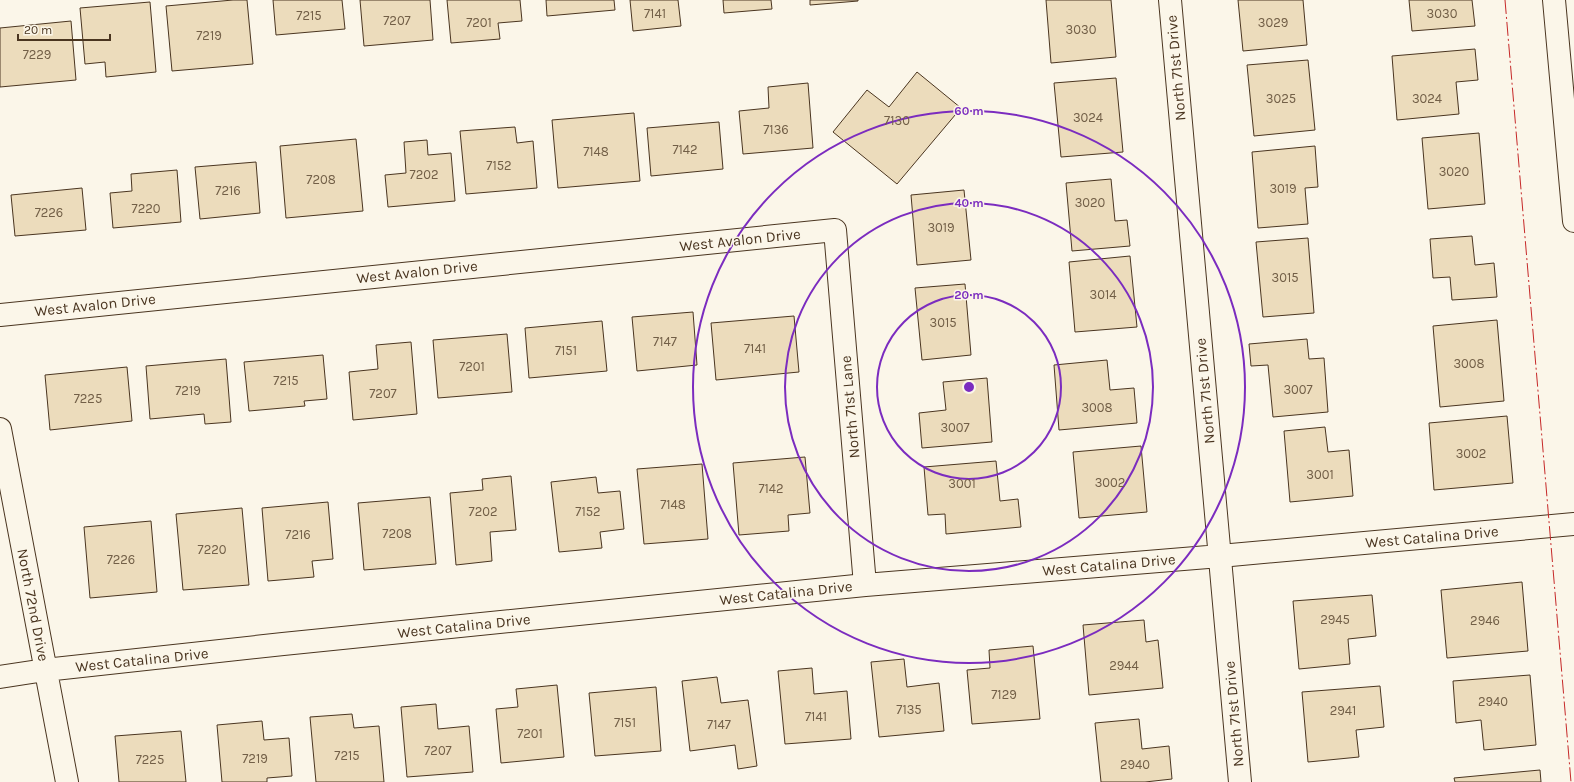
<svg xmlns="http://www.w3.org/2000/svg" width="1574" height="782" font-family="Karla,sans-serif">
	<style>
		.building { fill: #ecdcbc; stroke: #4a3520 }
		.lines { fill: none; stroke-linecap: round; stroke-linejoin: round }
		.minor-casing { stroke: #4a3520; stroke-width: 24 }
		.tertiary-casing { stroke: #4a3520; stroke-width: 24 }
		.minor { stroke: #fbf6e9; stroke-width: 22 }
		.tertiary { stroke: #fbf6e9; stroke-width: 22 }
		.power { stroke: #c62828; stroke-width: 1; stroke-dasharray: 14 3 2 3; stroke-linecap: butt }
		.ring { fill: none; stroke: #7b2cbf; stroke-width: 2 }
		.labels { text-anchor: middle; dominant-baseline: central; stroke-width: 3; stroke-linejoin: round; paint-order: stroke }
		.number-label { font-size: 13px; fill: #725f47 }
		.street-label { font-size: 15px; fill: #4a3520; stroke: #fbf6e9 }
		.centre { fill: #7b2cbf; stroke: #fbf6e9; stroke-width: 2 }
		.ring-label { font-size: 12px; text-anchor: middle; font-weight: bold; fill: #7b2cbf; stroke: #fbf6e9; stroke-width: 3; stroke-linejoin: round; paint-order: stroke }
	</style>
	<rect width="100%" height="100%" fill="#fbf6e9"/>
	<path class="building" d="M233,0H247L253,64L172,71L166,6Z
		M273,0H342L345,29L276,35Z
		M360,0H430L433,40L364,46Z
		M447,0H520L522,21L498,23L500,39L451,43Z
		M546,0H614L615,10L547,16Z
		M630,0H678L681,26L633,31Z
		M723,0H771L772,9L724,13Z
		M810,0H858V1L810,5Z
		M1046,0H1111L1116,57L1051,63Z
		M1238,0H1303L1307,45L1243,51Z
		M1409,0H1472L1475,26L1412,31Z
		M150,2L156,72L106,77L105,62L85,64L80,8Z
		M71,21L76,80L0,87V28Z
		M1475,49L1478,80L1456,82L1459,114L1397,120L1392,56Z
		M1308,60L1315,130L1254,136L1247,65Z
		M917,72L961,108L897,184L833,132L867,90L889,107Z
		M1116,78L1123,152L1061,157L1054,83Z
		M808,83L813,148L743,154L739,111L769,108L768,87Z
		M634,113L640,181L558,188L552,120Z
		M719,122L723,169L651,176L647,128Z
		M515,127L517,143L533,141L537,188L466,194L460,131Z
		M1479,133L1485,204L1428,209L1422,138Z
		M356,139L363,211L286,218L280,146Z
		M427,140L428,155L451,153L455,201L388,207L385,175L406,173L404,142Z
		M1315,146L1318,187L1305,188L1308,224L1258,228L1252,152Z
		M256,162L260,213L200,219L195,167Z
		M177,170L181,222L113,228L110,193L132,191L131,174Z
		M1111,179L1115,221L1127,220L1130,246L1072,251L1066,183Z
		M82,188L86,230L15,236L11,195Z
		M964,190L971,260L917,265L911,195Z
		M1472,236L1475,265L1494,263L1497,297L1452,300L1450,277L1433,278L1430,239Z
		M1308,238L1314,313L1263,317L1256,242Z
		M1130,256L1137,327L1075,332L1069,262Z
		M965,284L971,355L922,360L915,288Z
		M693,312L697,365L637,371L632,317Z
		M794,316L799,372L716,380L711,323Z
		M1497,320L1504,401L1440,407L1433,326Z
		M602,321L607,371L529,378L525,328Z
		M507,334L512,392L438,398L433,340Z
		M1307,339L1309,359L1324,358L1328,412L1273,417L1268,365L1251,366L1249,344Z
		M411,342L417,414L353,420L349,372L378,369L376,345Z
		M323,355L327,399L304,401L305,406L249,411L244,362Z
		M226,359L231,422L205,424L204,414L150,419L146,366Z
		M1107,360L1110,390L1134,388L1137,423L1059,430L1054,365Z
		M127,367L132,421L50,430L45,375Z
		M987,378L992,442L922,448L919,413L946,410L943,382Z
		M1507,416L1513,483L1434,490L1429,423Z
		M1325,427L1328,452L1349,450L1353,496L1290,502L1284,431Z
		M1141,446L1147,512L1079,518L1073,452Z
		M805,457L810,513L788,515L789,531L739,535L733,463Z
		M996,461L1000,501L1018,499L1021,527L946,534L945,514L928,515L924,467Z
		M702,464L708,539L644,544L637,469Z
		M511,476L516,530L490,532L492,561L456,565L450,493L483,490L482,479Z
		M596,477L598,493L620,491L624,529L600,532L602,548L559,552L551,482Z
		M430,497L436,564L364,570L358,503Z
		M328,502L333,559L312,561L314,577L268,581L262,508Z
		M242,508L249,585L183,590L176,514Z
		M151,521L157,592L90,598L84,527Z
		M1522,582L1528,651L1447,658L1441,590Z
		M1372,595L1376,636L1348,639L1350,664L1299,669L1293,601Z
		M1144,620L1146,642L1158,640L1163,688L1089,695L1083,625Z
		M1033,646L1040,719L972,724L967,670L990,668L989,650Z
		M904,659L907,687L939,683L944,731L879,737L871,662Z
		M812,668L814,694L847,691L851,739L785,744L778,671Z
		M1530,675L1536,745L1484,750L1481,720L1456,723L1453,681Z
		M717,677L721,703L748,700L757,766L738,769L735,745L690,751L682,681Z
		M557,685L564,757L501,763L496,709L518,707L516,689Z
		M1380,686L1384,727L1356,730L1359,757L1308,762L1302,692Z
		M656,687L661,751L595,756L589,693Z
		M436,704L438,729L469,726L473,772L407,777L401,707Z
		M352,714L354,728L379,726L384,782H316L310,717Z
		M1139,719L1142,749L1169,746L1172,779L1145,782H1101L1095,723Z
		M262,721L264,740L289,738L292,776L267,778V782H222L217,725Z
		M181,731L186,782H119L115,736Z
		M1540,770L1541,782H1455L1454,778Z"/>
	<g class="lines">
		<defs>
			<path id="minor" d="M1170,0L1240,782
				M0,315L835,230L865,585
				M0,429L67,782
				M0,677L45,670L283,644L865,585L1220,556L1574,524"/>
			<path id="tertiary" d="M1554,0L1574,221"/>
		</defs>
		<use href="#minor" class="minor-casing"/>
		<use href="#tertiary" class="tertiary-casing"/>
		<use href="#minor" class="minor"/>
		<use href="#tertiary" class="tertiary"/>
		<path class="power" d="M1505,0L1571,782"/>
	</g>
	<g class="ring">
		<circle cx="969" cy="387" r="92"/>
		<circle cx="969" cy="387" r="184"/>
		<circle cx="969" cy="387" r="276"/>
	</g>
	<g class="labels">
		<g class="number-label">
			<text x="655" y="13">7141</text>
			<text x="1442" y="13">3030</text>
			<text x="309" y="15">7215</text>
			<text x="397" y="20">7207</text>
			<text x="479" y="22">7201</text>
			<text x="1273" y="22">3029</text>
			<text x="1081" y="29">3030</text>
			<text x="209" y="35">7219</text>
			<text x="37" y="54">7229</text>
			<text x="1281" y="98">3025</text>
			<text x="1427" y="98">3024</text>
			<text x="1088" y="117">3024</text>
			<text x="897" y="120">7130</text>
			<text x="776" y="129">7136</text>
			<text x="685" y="149">7142</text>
			<text x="596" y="151">7148</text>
			<text x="499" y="165">7152</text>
			<text x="1454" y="171">3020</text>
			<text x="424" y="174">7202</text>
			<text x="321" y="179">7208</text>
			<text x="1283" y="188">3019</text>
			<text x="228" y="190">7216</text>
			<text x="1090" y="202">3020</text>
			<text x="146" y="208">7220</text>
			<text x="49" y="212">7226</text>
			<text x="941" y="227">3019</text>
			<text x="1285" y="277">3015</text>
			<text x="1103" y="294">3014</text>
			<text x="943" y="322">3015</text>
			<text x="665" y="341">7147</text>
			<text x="755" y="348">7141</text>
			<text x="566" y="350">7151</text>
			<text x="1469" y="363">3008</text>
			<text x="472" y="366">7201</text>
			<text x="286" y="380">7215</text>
			<text x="1298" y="389">3007</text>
			<text x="188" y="390">7219</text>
			<text x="383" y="393">7207</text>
			<text x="88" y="398">7225</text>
			<text x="1097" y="407">3008</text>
			<text x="955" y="427">3007</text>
			<text x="1471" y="453">3002</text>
			<text x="1320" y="474">3001</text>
			<text x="1110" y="482">3002</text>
			<text x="962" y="483">3001</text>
			<text x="771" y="488">7142</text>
			<text x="673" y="504">7148</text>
			<text x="483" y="511">7202</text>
			<text x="588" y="511">7152</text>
			<text x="397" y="533">7208</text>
			<text x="298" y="534">7216</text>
			<text x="212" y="549">7220</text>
			<text x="121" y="559">7226</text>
			<text x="1335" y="619">2945</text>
			<text x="1485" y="620">2946</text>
			<text x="1124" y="665">2944</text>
			<text x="1004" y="694">7129</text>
			<text x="1493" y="701">2940</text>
			<text x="909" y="709">7135</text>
			<text x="1343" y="710">2941</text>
			<text x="816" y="716">7141</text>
			<text x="625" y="722">7151</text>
			<text x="719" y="724">7147</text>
			<text x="530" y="733">7201</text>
			<text x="438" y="750">7207</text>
			<text x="347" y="755">7215</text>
			<text x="255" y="758">7219</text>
			<text x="150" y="759">7225</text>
			<text x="1135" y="764">2940</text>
		</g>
		<g class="street-label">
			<text transform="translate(1176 68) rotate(-95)">North 71st Drive</text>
			<text transform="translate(740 240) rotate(-6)">West Avalon Drive</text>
			<text transform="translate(417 272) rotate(-6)">West Avalon Drive</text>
			<text transform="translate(95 305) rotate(-6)">West Avalon Drive</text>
			<text transform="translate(1205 391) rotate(-95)">North 71st Drive</text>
			<text transform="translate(850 407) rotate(-95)">North 71st Lane</text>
			<text transform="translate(1432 537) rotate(-5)">West Catalina Drive</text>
			<text transform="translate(1109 565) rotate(-5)">West Catalina Drive</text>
			<text transform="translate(786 593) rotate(-6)">West Catalina Drive</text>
			<text transform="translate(33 605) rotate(79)">North 72nd Drive</text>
			<text transform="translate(464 626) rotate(-6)">West Catalina Drive</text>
			<text transform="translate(142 660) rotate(-6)">West Catalina Drive</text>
			<text transform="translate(1234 714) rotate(-95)">North 71st Drive</text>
		</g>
	</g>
	<circle cx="969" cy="387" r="6" class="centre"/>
	<g class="ring-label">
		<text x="969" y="115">60 m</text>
		<text x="969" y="207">40 m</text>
		<text x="969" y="299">20 m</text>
	</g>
	<path d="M18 34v6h92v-6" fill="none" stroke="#4a3520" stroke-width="2"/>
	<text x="24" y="34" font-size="12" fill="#4a3520" stroke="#fbf6e9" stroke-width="3" paint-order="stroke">20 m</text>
</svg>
